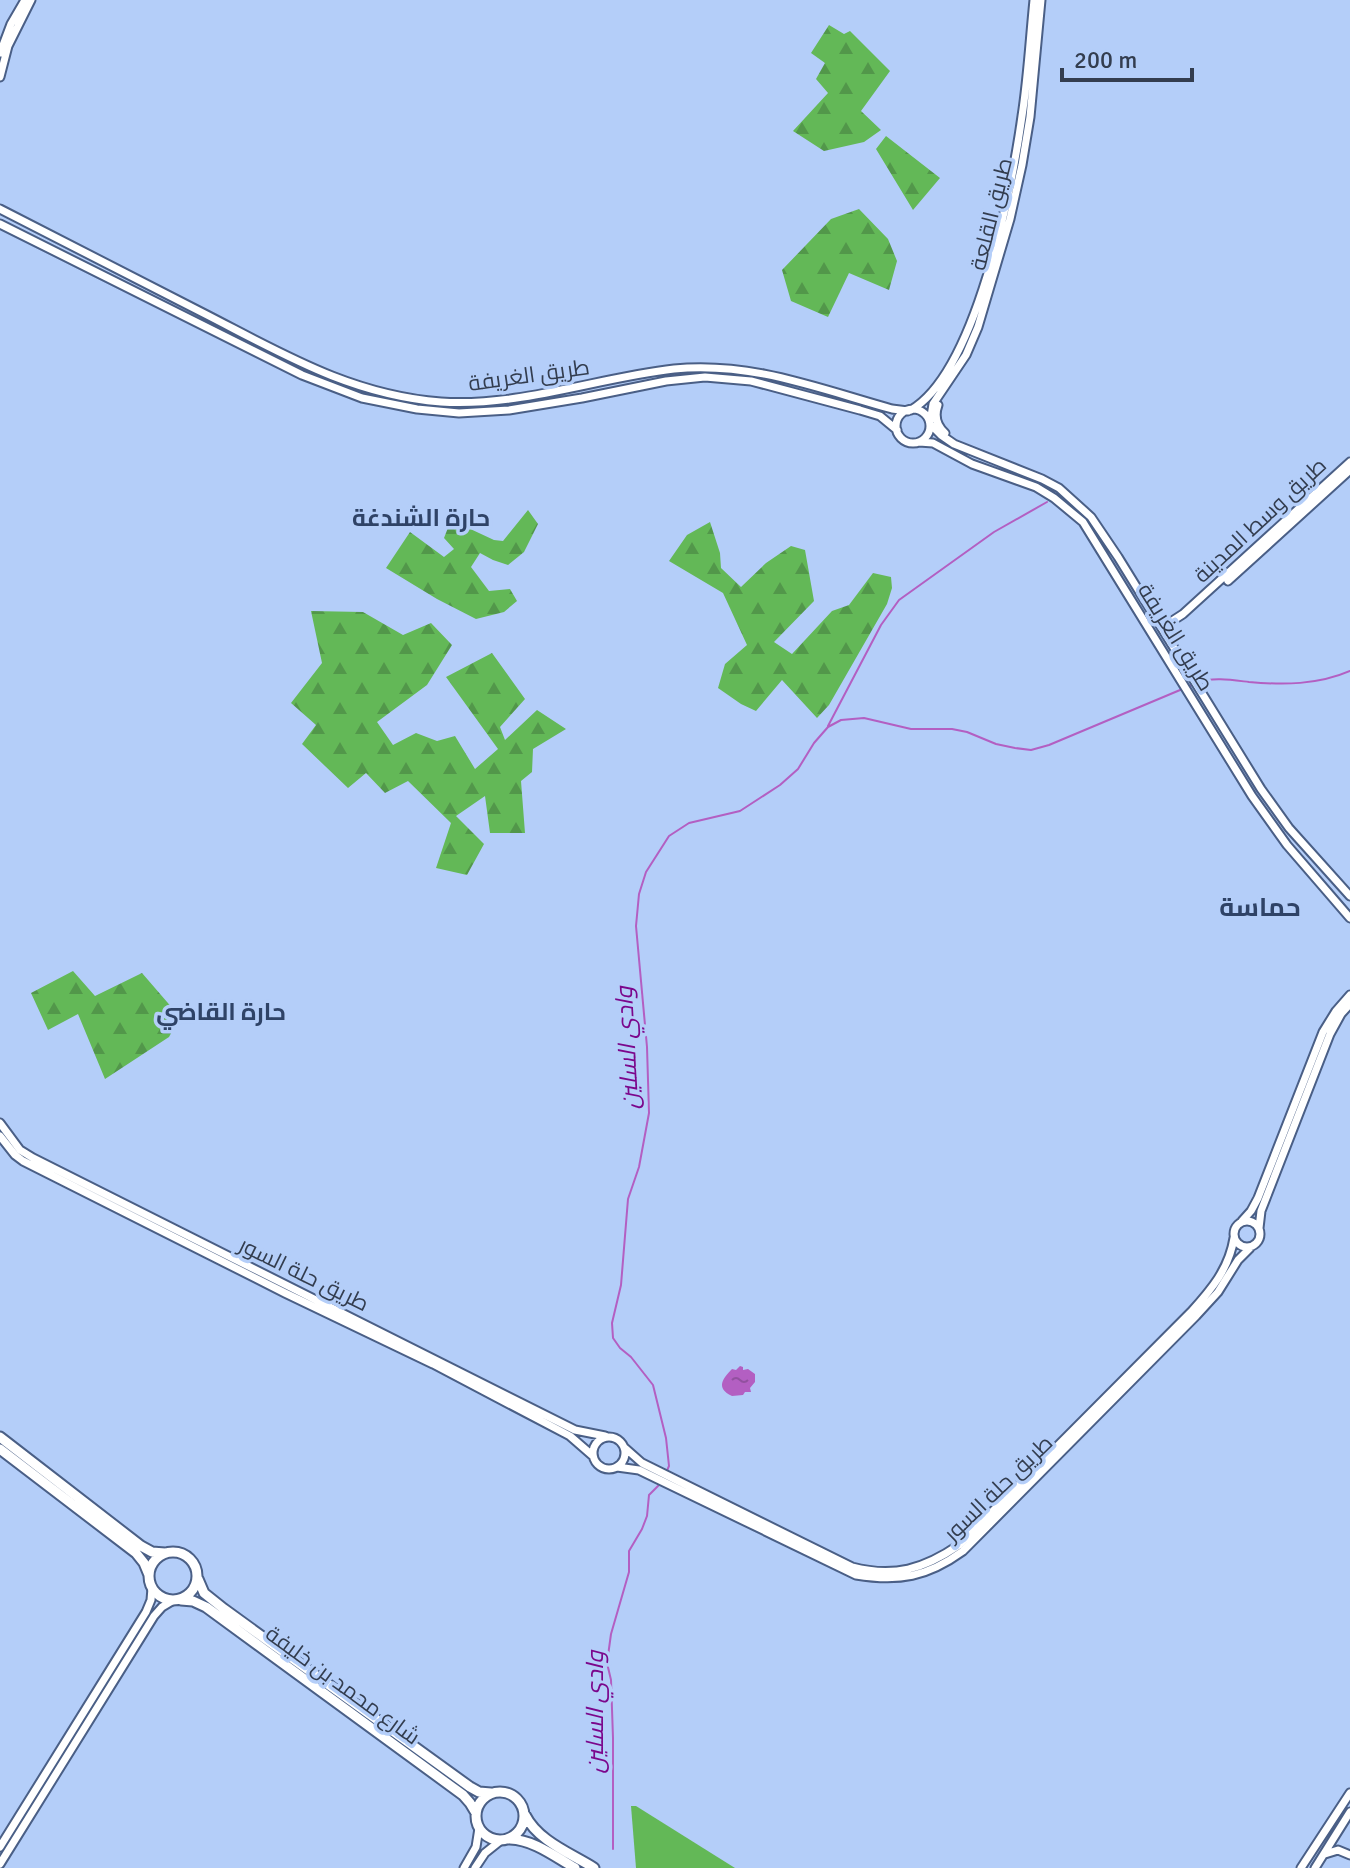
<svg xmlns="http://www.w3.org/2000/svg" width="1350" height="1868" font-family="Signika,Cairo,sans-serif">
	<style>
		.green { fill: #63b857 }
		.forest { fill: url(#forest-firs) }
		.water { fill: url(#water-ripples) }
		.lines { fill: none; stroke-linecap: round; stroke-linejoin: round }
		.stream { stroke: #b35fc2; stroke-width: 2 }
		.major-casing { stroke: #4a5f86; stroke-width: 11 }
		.highway-casing { stroke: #4a5f86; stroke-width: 13 }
		.major { stroke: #fff; stroke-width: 7 }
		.highway { stroke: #fff; stroke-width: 9 }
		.labels { text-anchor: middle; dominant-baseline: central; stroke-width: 7; stroke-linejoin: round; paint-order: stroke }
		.street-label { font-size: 22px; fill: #333d4f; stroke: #b4cef9 }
		.neighbourhood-label { font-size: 24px; font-weight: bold; fill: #2f4367; stroke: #b4cef9 }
		.water-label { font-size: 24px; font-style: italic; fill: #7b078c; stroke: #b4cef9 }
		.quarter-label { font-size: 26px; font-weight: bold; fill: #2f4367; stroke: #b4cef9 }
	</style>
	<defs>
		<pattern id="forest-firs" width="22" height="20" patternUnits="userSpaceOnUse" patternTransform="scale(2)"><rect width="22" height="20" fill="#63b857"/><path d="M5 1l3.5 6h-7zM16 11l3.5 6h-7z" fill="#52974a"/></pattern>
		<pattern id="water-ripples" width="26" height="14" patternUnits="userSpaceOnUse" patternTransform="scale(2)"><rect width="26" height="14" fill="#b35fc2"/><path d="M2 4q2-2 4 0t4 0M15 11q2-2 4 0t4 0" fill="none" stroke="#9250a0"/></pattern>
	</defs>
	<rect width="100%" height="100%" fill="#b4cef9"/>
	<path class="green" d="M631,1806H636L735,1868H636Z"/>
	<path class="forest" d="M829,25L844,34L850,31L890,71L861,111L881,130L864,142L824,151L793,131L828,93L816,79L825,63L811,53Z
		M886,136L940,178L913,210L876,149Z
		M859,209L888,239L897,261L889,290L849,273L828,317L791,301L782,270L831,219Z
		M528,510L538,524L524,552L508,565L493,560L480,553L471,567L489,591L510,589L517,601L504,612L476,619L437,599L386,568L410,532L444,557L454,549L444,538L451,520L494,540L503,541Z
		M710,522L720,553L721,568L741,587L766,563L791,546L805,550L814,601L774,642L792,654L832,611L849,605L873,573L891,577L892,588L887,604L829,705L817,718L782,680L756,711L741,704L718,688L725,664L747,645L723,593L669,561L687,535Z
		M311,611L363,612L403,635L431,623L452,645L427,685L377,722L393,745L416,733L437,741L455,736L475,769L498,749L446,677L492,653L525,699L500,727L505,740L537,710L566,729L533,749L532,772L521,781L525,833H490L485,796L456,816L484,844L467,875L436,868L451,823L408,781L385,793L366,773L348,788L302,744L316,725L291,703L322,663Z
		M73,971L95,996L142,973L180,1017L169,1037L105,1079L78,1014L48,1030L31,993Z"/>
	<path class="water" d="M740,1366L743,1367V1370L748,1369L755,1374V1382L750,1388L751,1392H745L743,1395L732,1396C715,1388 723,1378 732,1369L736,1370Z"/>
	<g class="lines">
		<path class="stream" d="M1198,682C1214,677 1232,680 1249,682C1283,685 1318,685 1350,671
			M828,726L881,625L899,600L994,532L1047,502
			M666,1473L669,1466L666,1438L653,1385L631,1357L620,1348L613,1338L612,1323L621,1285L628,1199L639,1167L649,1113L647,1047L636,926L639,894L646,872L669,836L689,823L740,811L780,785L798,769L814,743L828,727L841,720L864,718L911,729H952L967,732L996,744L1015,748L1031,750L1049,745L1192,685
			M613,1849V1738L611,1680L607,1663L611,1634L629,1572V1551L642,1529L647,1516L649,1495L662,1482"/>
		<defs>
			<path id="major" d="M0,53L11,24L25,0
				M0,77L8,46L31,0
				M0,209C68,244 136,279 205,314C283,354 351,395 441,402C520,407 596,378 674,369C750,361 820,389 892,409L908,411
				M0,224L302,375L362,398L417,409L459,413L509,410L582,398L666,381L705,377L751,381L860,410L880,416L897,430
				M938,405C934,416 936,425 945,433
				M896 426a17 17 0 1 1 34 0a17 17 0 1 1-34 0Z
				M911,410C976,372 1012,189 1022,116C1028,78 1030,39 1034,0
				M930,422L933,404L966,355L978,327L1010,219L1022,165L1030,117L1041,0
				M930,424L941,435L954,444L1042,479L1059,488L1091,517L1118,557L1261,789L1289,828L1350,896
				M919,442L933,443L972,464L1036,487L1054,498L1083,522L1252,796L1287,845L1350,918
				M1228,581L1350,470
				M1160,622L1166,625L1183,614L1350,462
				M0,1123L20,1150L33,1158L575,1430L605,1436
				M0,1136L15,1155L23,1161L285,1293L433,1364L570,1436L593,1456
				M1234 1234a13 13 0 1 1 26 0a13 13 0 1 1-26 0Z
				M1242,1221L1251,1211L1258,1198L1323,1032L1336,1011L1350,995
				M1259,1228L1261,1211L1330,1034L1341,1014L1350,1004
				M593 1453a16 16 0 1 1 32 0a16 16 0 1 1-32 0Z
				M625,1448L642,1463L852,1567C894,1578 924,1569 959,1545L1191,1312C1211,1290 1229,1269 1234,1238
				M617,1467L639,1470L856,1575C899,1582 927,1577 963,1551L1196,1316L1218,1292L1238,1260L1250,1248
				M0,1847L146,1612L151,1600L152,1588
				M1325,1854L1338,1850L1350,1855
				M0,1864L154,1616L162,1607L172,1601
				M464,1868L476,1847L479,1828
				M475,1868L485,1853L500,1841
				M1301,1868L1350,1793
				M1315,1868L1350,1812"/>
			<path id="highway" d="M0,1437L141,1546L152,1552L165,1553
				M0,1449L136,1553L144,1563L149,1575
				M149 1576a24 24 0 1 1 48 0a24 24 0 1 1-48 0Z
				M198,1579L204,1593L224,1609L470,1787L479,1792L491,1793
				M181,1600L193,1601L206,1607L463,1795L470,1803L476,1813
				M476 1816a24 24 0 1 1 48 0a24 24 0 1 1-48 0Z
				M525,1815C538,1841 570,1853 594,1868
				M510,1839C534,1840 554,1856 575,1868"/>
		</defs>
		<use href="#major" class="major-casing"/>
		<use href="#highway" class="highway-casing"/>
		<use href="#major" class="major"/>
		<use href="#highway" class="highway"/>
	</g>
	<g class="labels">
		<g class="street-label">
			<text transform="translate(991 214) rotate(-76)">طريق القلعة</text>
			<text transform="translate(529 375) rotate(-8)">طريق الغريفة</text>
			<text transform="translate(1260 520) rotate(-43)">طريق وسط المدينة</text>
			<text transform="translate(1176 637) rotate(58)">طريق الغريفة</text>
			<text transform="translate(304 1274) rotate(26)">طريق حلة السور</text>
			<text transform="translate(998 1488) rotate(-44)">طريق حلة السور</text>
			<text transform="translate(343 1685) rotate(36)">شارع محمد بن خليفة</text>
		</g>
		<g class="neighbourhood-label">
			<text x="421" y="518">حارة الشندغة</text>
			<text x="221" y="1012">حارة القاضي</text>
		</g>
		<g class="water-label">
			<text transform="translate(627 1048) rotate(-93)">وادي السلين</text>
			<text transform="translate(595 1712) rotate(-90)">وادي السلين</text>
		</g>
		<g class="quarter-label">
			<text x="1260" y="908">حماسة</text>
		</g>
	</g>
	<path d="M1062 68v12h130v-12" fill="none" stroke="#333d4f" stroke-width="4"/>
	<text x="1074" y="68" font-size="24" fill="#333d4f" stroke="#b4cef9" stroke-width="6" paint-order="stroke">200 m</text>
</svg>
